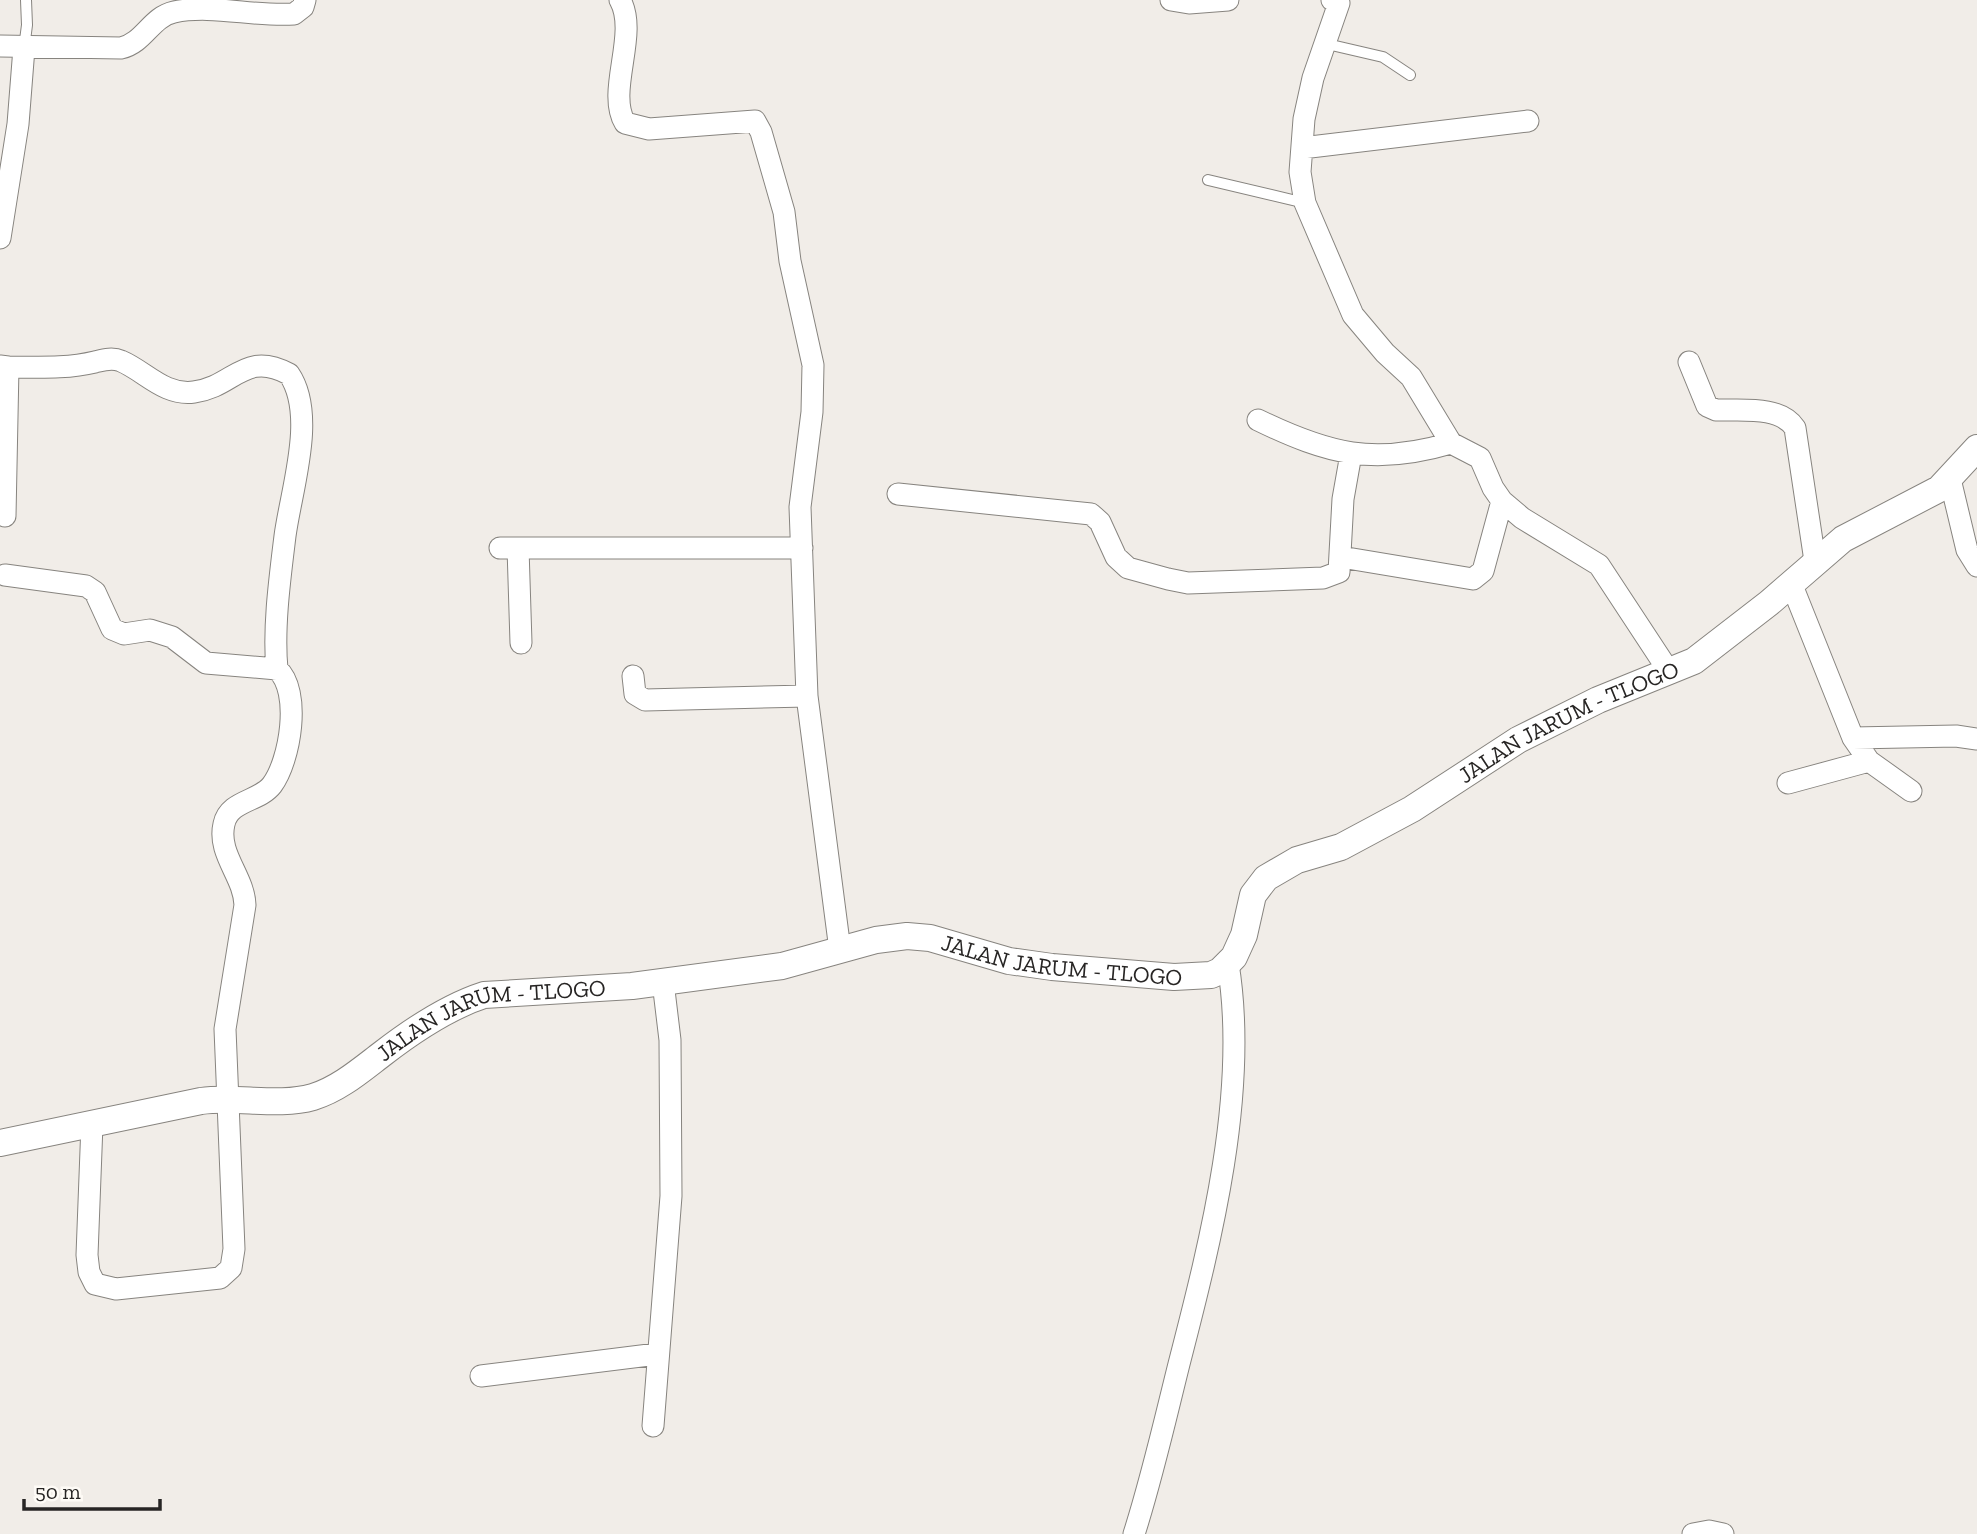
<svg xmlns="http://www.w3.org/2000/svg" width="1977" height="1534" font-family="'Zilla Slab',serif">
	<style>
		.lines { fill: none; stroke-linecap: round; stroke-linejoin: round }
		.service-casing { stroke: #87847f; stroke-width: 12 }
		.minor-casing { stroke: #87847f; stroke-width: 23 }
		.tertiary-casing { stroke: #87847f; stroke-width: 28 }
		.service { stroke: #fff; stroke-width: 10 }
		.minor { stroke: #fff; stroke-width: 21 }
		.tertiary { stroke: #fff; stroke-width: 26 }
		.labels { text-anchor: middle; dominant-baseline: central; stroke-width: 6; stroke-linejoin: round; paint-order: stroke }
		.street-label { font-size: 23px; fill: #272524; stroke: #fefbf6 }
	</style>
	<rect width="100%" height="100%" fill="#f1ede8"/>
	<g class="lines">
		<defs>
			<path id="service" d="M1327,44L1383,57L1410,75
				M24,48L27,25L26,0
				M1208,180L1305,203"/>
			<path id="minor" d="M620,0C639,34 606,91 625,123L649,129L755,121L761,132L784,212L790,261L813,365L812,412L800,507L807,696L840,950
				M1171,0L1189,3L1228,0
				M1332,0L1339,3L1313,78L1304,119L1300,172L1305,203L1353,315L1385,353L1411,377L1451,443L1480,458L1493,488L1502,501L1522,518L1599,565L1670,673
				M0,46L121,48C144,43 151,17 174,12C212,4 254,17 294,14L303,7L305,0
				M1302,148L1528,121
				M0,238L18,124L24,48
				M1689,362L1707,406L1716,410C1740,411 1780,405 1795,428L1815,561
				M0,366L8,367L5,516
				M8,367C37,367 66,369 95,362C103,360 112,357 121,361C145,371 164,396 194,392C234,387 244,350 289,374C317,415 291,490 285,536C280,577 273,628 277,669C302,691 290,761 272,785C259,802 229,800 224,824C217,854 244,876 245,905L225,1029L234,1249L231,1268L220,1278L116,1289L95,1284L89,1272L87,1255L92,1124
				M1258,420C1328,454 1374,466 1451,443
				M1950,479L1967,550L1977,566
				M898,494L1091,514L1100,522L1116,557L1128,568L1168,579L1188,583L1323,578L1339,572L1343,499L1351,454
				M500,548H802
				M518,548L521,643
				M1341,557L1473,579L1483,571L1502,501
				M5,575L86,586L95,592L112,629L124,634L150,630L172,637L206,663L277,669
				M1791,583L1853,738L1869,761L1911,791
				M633,676L635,694L645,700L807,696
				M1853,738L1956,736L1977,739
				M1788,783L1869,761
				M481,1376L657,1354
				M653,1426L671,1196L670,1040L663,982
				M1134,1534C1152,1478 1165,1420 1179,1364C1211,1240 1249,1091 1228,964
				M1693,1534L1709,1531L1723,1534"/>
			<g id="tertiary">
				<path id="s1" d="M0,1143L201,1101C238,1096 278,1107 313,1097C339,1089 361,1070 382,1054C413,1030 447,1007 484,995L632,986L782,966L876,940L907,936L930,938L1009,961L1052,967L1174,977L1211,975L1220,971L1234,957L1244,935L1253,895L1266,878L1297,860L1341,847L1412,809L1518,740L1598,700L1694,661L1769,603L1843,539L1939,489L1977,448"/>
			</g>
		</defs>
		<use href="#service" class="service-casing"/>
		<use href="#minor" class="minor-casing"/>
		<use href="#tertiary" class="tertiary-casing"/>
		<use href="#service" class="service"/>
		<use href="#minor" class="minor"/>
		<use href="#tertiary" class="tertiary"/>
	</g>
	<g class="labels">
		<g class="street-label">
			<text stroke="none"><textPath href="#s1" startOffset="1713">JALAN JARUM - TLOGO</textPath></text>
			<text stroke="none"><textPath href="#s1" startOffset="1104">JALAN JARUM - TLOGO</textPath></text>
			<text stroke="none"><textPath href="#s1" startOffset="518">JALAN JARUM - TLOGO</textPath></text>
		</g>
	</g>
	<path d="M24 1499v10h136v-10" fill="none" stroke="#272524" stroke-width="3.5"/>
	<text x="35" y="1499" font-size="21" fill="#272524" stroke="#fefbf6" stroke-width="5" paint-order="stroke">50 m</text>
</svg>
